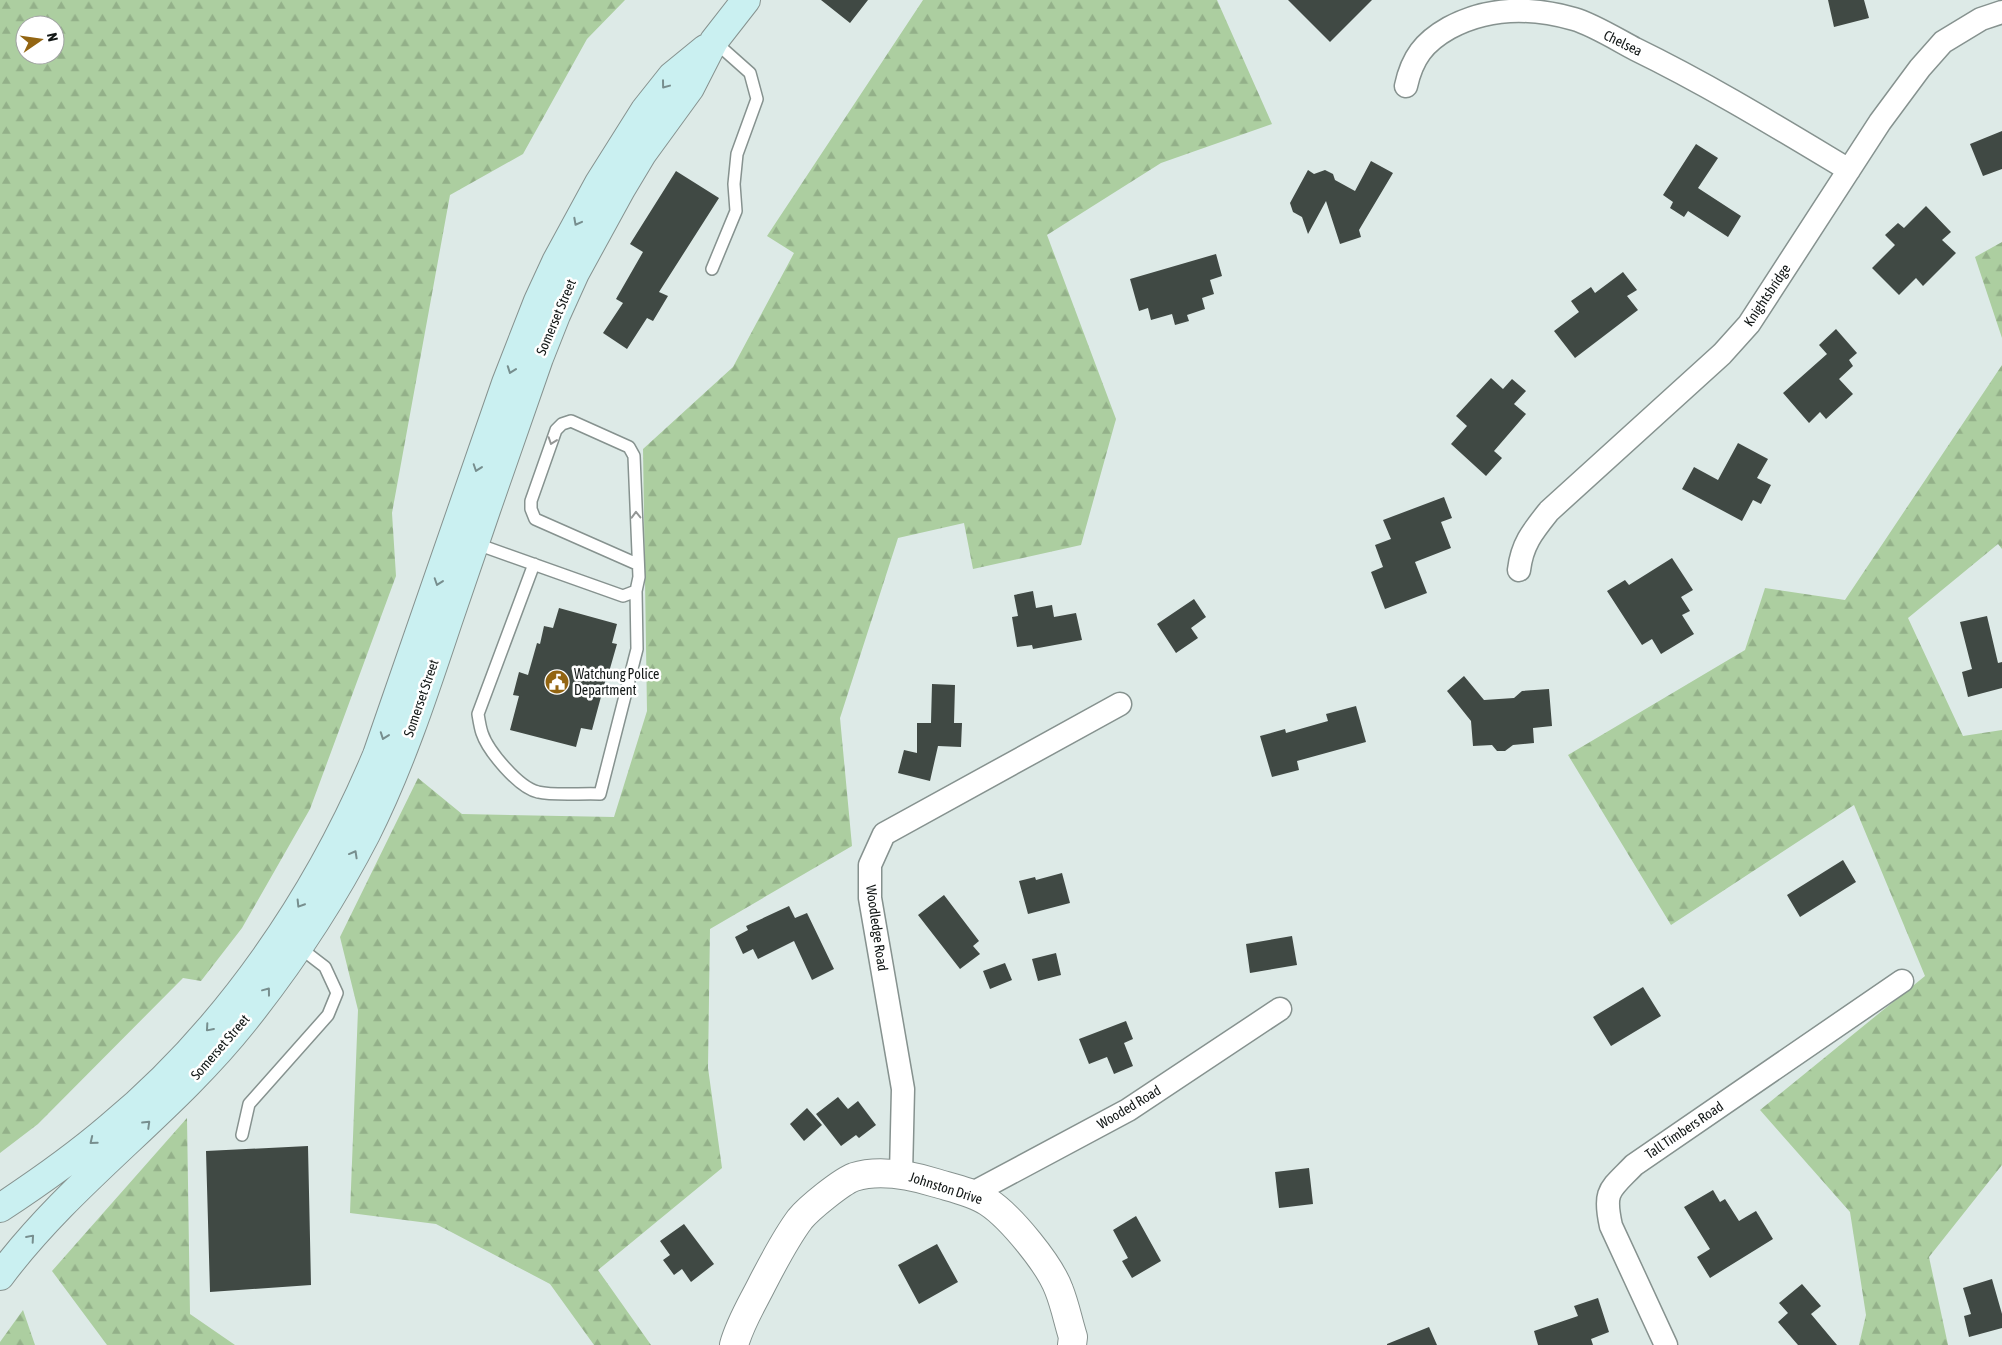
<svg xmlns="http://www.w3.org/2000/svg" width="2002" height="1345" font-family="'Asap Condensed',sans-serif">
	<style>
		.forest { fill: url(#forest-firs); fill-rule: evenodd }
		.building { fill: #404944 }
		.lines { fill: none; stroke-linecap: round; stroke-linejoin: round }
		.service-casing { stroke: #86928f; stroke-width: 14 }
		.minor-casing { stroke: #86928f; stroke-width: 25 }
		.tertiary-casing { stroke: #86928f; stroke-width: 30 }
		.secondary-casing { stroke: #86928f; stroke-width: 30 }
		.service { stroke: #fff; stroke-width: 11 }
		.minor { stroke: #fff; stroke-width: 22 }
		.tertiary { stroke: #fff; stroke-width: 28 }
		.secondary { stroke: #caf0f1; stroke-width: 28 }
		.oneway { stroke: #778e8e }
		.oneway2 { stroke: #949796 }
		.labels { text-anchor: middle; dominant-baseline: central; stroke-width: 5; stroke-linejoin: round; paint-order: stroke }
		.street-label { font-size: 14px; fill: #121716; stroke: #fff }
		.poi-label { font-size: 14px; fill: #121716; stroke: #fff; text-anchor: start }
	</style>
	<defs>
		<pattern id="forest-firs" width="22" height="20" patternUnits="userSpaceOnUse" patternTransform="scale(1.25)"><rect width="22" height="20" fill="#accea0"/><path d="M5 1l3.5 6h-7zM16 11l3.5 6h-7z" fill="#93b089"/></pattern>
	</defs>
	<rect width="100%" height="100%" fill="#ddeae7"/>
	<path class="forest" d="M0,0H625L587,39L523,154L450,195L392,513L396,576L310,809L242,928L201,981L183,978L38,1124L0,1153ZM25,25H55V55H25Z
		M923,0H1217L1272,124L1161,163L1047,235L1116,419L1081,545L973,569L964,523L898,538L840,718L852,846L710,929L708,1068L722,1168L598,1270L651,1345H594L550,1284L436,1224L350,1213L358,1010L340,937L418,778L462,814L614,817L647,711L643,449L733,367L794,253L767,236Z
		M2002,242V338L1975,257Z
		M2002,365V549L1998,544L1908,618L1963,736L2002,730V1165L1929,1257L1948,1345H1859L1866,1315L1850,1212L1760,1110L1925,976L1854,805L1671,925L1568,755L1745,650L1765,588L1845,600Z
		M187,1118L190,1314L235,1345H107L52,1271Z
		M23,1310L35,1345H0V1342Z"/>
	<path class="building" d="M821,0H868L850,23Z
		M1288,0H1372L1330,42Z
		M1828,0H1864L1869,18L1834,27Z
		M2002,131V169L1983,176L1970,144Z
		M1696,144L1718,158L1698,188L1741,216L1728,237L1688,211L1684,217L1670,208L1673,202L1663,195Z
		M1371,161L1393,173L1359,230L1361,237L1340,244L1326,201L1308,234L1302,217L1293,212L1290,203L1308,170L1314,174L1325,170L1333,174L1335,180L1355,191Z
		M676,171L719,198L659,292L668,296L653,321L647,318L627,349L603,333L623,303L616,299L643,252L630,244Z
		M1926,206L1951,232L1942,240L1956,253L1923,286L1916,278L1899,295L1872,268L1895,245L1885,235L1898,223L1904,228Z
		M1216,254L1222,276L1210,280L1214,294L1202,298L1205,309L1187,315L1189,321L1175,325L1172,314L1151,320L1148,308L1139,311L1130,279Z
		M1623,272L1637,290L1627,296L1638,310L1575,358L1554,331L1579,312L1571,301L1591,287L1595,293Z
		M1836,329L1857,353L1849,360L1853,366L1839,379L1853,394L1826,419L1820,412L1809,423L1783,393L1827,354L1819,345Z
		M1491,378L1503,389L1512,379L1526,391L1514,404L1526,414L1494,451L1502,458L1486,476L1451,444L1467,426L1456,416Z
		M1738,443L1768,459L1757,478L1771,485L1761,504L1753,500L1742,521L1682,489L1694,467L1718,480Z
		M1444,497L1452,518L1441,522L1451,548L1415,562L1427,593L1385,609L1371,572L1383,567L1375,545L1391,539L1383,520Z
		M1672,558L1693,590L1681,597L1690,611L1682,615L1694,634L1661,654L1652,639L1642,645L1607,591L1625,580L1629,585Z
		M1033,591L1036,608L1052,605L1054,617L1076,613L1082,640L1033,649L1032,645L1017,647L1012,617L1018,616L1014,595Z
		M1194,599L1206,617L1191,628L1198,638L1176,653L1157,624Z
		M559,608L617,624L612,643L617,644L609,672L608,671L592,730L581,728L576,747L510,730L519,696L513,695L519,672L528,675L537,643L540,644L544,626L553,628Z
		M1987,616L1998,663L2002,662V688L1968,697L1962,672L1972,669L1960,622Z
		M1464,676L1484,700L1514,698L1522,691L1549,689L1552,726L1533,728L1534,743L1513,745L1505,751H1497L1492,745L1473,746L1471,721L1447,691Z
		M932,684L955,685L954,723H962L961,747L938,746L930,781L898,773L904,750L917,753V723H931Z
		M1356,706L1366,742L1297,761L1299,770L1272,777L1260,736L1285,729L1286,733L1328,721L1326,714Z
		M1843,860L1856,882L1800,917L1787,895Z
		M1062,873L1070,903L1028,914L1019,881L1035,877L1036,880Z
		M944,895L979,941L973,946L980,954L960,969L918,915Z
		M789,906L795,918L807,913L834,969L812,980L794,941L758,959L753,949L743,954L735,937L748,930L746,926Z
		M1292,936L1297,965L1250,973L1246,944Z
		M1056,953L1061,975L1038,981L1032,959Z
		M1005,963L1012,980L990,989L983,971Z
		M1643,987L1661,1016L1611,1046L1593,1017Z
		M1126,1021L1133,1039L1124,1043L1133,1066L1114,1074L1107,1057L1089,1064L1079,1039Z
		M838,1097L848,1109L858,1101L876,1125L859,1138L856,1135L841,1146L816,1114Z
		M807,1108L822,1125L804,1141L790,1124Z
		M308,1146L311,1285L210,1292L206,1151Z
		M1309,1168L1313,1204L1279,1208L1275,1172Z
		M1713,1190L1720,1202L1725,1199L1739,1221L1756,1211L1773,1239L1710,1278L1697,1257L1710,1249L1684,1207Z
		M1136,1216L1161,1261L1132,1278L1122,1261L1128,1258L1113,1230Z
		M684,1224L714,1264L691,1282L682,1269L674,1275L663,1260L670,1255L660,1241Z
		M937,1244L958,1282L919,1304L898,1265Z
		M1992,1279L2002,1314V1328L1969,1337L1964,1316L1971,1314L1963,1288Z
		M1802,1284L1821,1306L1811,1314L1837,1345H1798L1778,1322L1788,1313L1779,1303Z
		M1598,1298L1609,1332L1591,1339L1593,1345H1538L1534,1331L1578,1316L1574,1306Z
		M1429,1327L1437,1345H1387V1344Z"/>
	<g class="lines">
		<defs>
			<path id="service" d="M712,269L736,211L734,184L737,154L757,99L750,73L714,41
				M474,543L623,596L636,591L639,577L634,456L629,447L571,421L562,424L556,430L531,501V509L535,519L637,564
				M534,564L478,714C479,720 480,727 482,733C488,751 519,788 538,792C555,796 582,793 600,794L637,649L636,591
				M242,1135L249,1104L328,1015L337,993L325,967L299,947"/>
			<path id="minor" d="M1406,86C1412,58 1424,42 1449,28C1488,7 1532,7 1574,19C1592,24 1618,40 1635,49C1709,85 1779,128 1849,170
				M1519,570C1522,544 1533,531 1549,511L1722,354L1749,324L1880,122L1920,68L1943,42L1981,19L2002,12
				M901,1174L903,1089L870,898V865L884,834L1120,704
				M971,1194L1128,1110L1280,1009
				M1666,1345L1611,1226C1603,1190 1610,1190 1634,1165L1902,981"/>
			<path id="tertiary" d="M734,1345C740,1323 752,1304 762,1284C774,1261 785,1239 800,1219C809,1208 841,1182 854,1177C880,1169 910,1175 936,1183C953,1188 973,1192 988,1202C1011,1217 1050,1265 1059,1290C1065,1305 1068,1321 1073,1337L1072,1345"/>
			<path id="secondary" d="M0,1208C38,1183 75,1157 110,1127C228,1029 318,896 377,755L506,383L538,301L556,262L599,183L645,110L672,76L705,49
				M0,1276C71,1181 171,1113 244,1021C291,962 332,900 366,834C400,766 424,693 448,621C478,533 508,446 539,358L556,315L575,273L621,189L642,154L690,88L714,41L746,0"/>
		</defs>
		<use href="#service" class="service-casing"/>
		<use href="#minor" class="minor-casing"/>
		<use href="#tertiary" class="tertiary-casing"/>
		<use href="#secondary" class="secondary-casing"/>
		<use href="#service" class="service"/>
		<use href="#minor" class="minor"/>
		<use href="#tertiary" class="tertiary"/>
		<use href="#secondary" class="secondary"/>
	</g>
	<defs><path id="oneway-chevron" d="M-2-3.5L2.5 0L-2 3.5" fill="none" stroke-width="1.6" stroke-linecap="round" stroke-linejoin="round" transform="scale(1.25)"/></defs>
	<g class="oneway">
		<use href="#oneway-chevron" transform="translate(665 85) rotate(127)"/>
		<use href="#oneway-chevron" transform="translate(577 222) rotate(118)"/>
		<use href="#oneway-chevron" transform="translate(511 370) rotate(110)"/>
		<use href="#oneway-chevron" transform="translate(477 468) rotate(109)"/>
		<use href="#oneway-chevron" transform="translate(438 582) rotate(109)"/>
		<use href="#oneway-chevron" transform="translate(384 736) rotate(110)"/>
		<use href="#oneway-chevron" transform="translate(354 854) rotate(-61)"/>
		<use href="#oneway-chevron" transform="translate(300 904) rotate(122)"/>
		<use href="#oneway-chevron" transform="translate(267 991) rotate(-53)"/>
		<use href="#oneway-chevron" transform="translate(209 1028) rotate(131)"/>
		<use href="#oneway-chevron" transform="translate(147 1124) rotate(-44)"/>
		<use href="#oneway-chevron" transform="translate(93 1141) rotate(141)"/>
		<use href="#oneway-chevron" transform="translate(31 1238) rotate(-49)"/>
	</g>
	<g class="oneway2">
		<use href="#oneway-chevron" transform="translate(552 441) rotate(109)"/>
		<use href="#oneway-chevron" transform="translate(636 515) rotate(-91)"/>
	</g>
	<defs>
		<symbol id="civic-disc" viewBox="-11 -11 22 22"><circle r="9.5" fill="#936512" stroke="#fff"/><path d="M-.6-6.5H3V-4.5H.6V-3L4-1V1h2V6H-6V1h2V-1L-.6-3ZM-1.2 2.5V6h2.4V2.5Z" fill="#fff"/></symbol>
	</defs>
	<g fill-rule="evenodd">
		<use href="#civic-disc" x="543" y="668" width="28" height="28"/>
	</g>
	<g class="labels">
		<g class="street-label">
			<text transform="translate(1623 43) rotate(26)">Chelsea</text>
			<text transform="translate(1767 295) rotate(-56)">Knightsbridge</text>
			<text transform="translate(556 317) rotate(-67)">Somerset Street</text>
			<text transform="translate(421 698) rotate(-71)">Somerset Street</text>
			<text transform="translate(877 928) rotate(82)">Woodledge Road</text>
			<text transform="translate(220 1047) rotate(-49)">Somerset Street</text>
			<text transform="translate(1129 1107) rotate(-31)">Wooded Road</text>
			<text transform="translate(1684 1130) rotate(-34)">Tall Timbers Road</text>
			<text transform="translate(946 1188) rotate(18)">Johnston Drive</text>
		</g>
		<g class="poi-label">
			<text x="574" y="674">Watchung Police<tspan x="574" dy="16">Department</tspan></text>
		</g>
	</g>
	<g transform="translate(40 40) rotate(77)"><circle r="24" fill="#ffffff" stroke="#a0a2a2"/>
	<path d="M0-4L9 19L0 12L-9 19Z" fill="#936512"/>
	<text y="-8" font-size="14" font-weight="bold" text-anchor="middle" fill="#121716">N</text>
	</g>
</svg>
